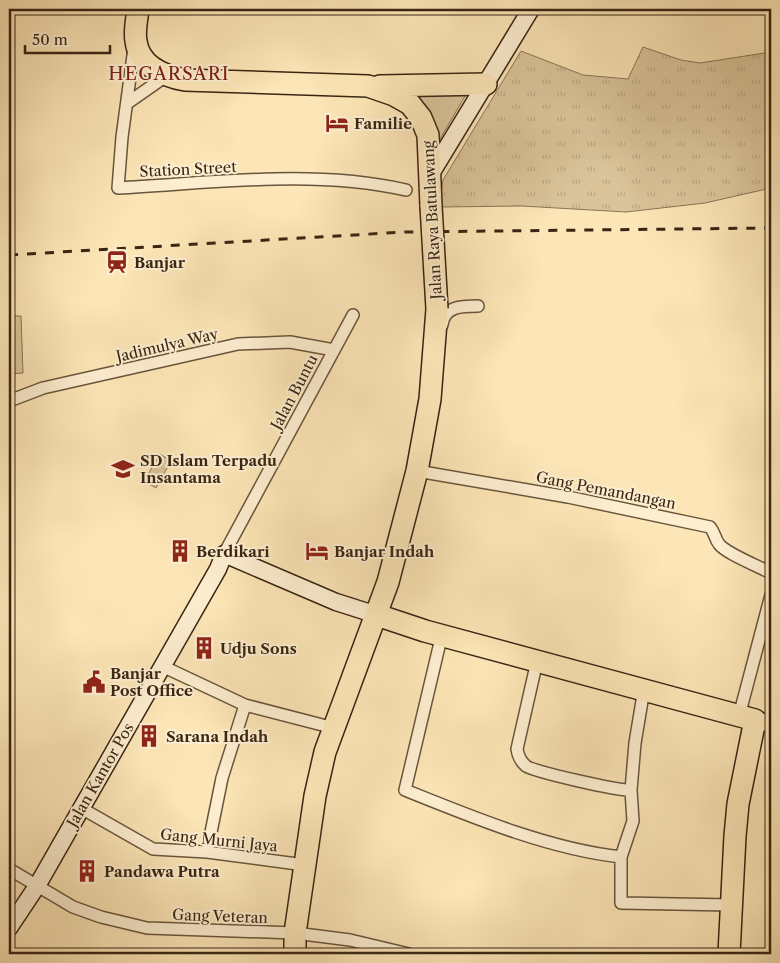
<svg xmlns="http://www.w3.org/2000/svg" width="780" height="963" font-family="'Libre Caslon Text',serif">
	<style>
		.grass { fill: url(#grass-tufts); stroke: #8a7456 }
		.park { fill: #dbc49a; stroke: #8a7456 }
		.lines { fill: none; stroke-linecap: round; stroke-linejoin: round }
		.street-casing { stroke: #69553b; stroke-width: 14 }
		.secondary-casing { stroke: #382512; stroke-width: 19 }
		.highway-casing { stroke: #382512; stroke-width: 24 }
		.street { stroke: #fdeed0; stroke-width: 11 }
		.secondary { stroke: #fdeed0; stroke-width: 16 }
		.highway { stroke: #fce5b6; stroke-width: 21 }
		.rail { stroke: #382512; stroke-width: 3; stroke-dasharray: 9 9; stroke-linecap: butt }
		.highway-bridge-casing { stroke: #382512; stroke-width: 24; stroke-linecap: butt }
		.highway-bridge { stroke: #fce5b6; stroke-width: 21 }
		.labels { text-anchor: middle; dominant-baseline: central; stroke-width: 4; stroke-linejoin: round; paint-order: stroke }
		.poi-label { font-size: 15px; font-weight: bold; fill: #382512; stroke: #fdeed0; text-anchor: start }
		.street-label { font-size: 15px; fill: #382512; stroke: #fdeed0 }
		.quarter-label { font-size: 18px; letter-spacing: 1px; fill: #7a1f14; stroke: #fdeed0 }
	</style>
	<defs>
		<pattern id="grass-tufts" width="24" height="20" patternUnits="userSpaceOnUse" patternTransform="scale(1.25)"><rect width="24" height="20" fill="#dbc49a"/><path d="M3 7l-1-3M5 7V3M7 7l1-3M15 17l-1-3M17 17v-4M19 17l1-3" fill="none" stroke="#bda884"/></pattern>
	</defs>
	<rect width="100%" height="100%" fill="#fce5b6"/>
	<filter id="stains"><feTurbulence type="fractalNoise" baseFrequency=".004" numOctaves="4"/><feColorMatrix values="0 0 0 0 .2 0 0 0 0 .09 0 0 0 0 .02 0 0 0 .5 -.17"/></filter>
	<radialGradient id="worn" r=".72"><stop offset=".6" stop-color="#630" stop-opacity="0"/><stop offset="1" stop-color="#630" stop-opacity=".3"/></radialGradient>
	<path class="grass" d="M643,47L681,60L700,63L771,52V188L705,203L626,212L522,206L439,207L443,180L521,51L583,75L628,79Z"/>
	<path class="park" d="M468,91L440,139L410,92Z
		M9,316H21L23,373L9,374Z
		M160,454L171,461L156,488L144,481Z"/>
	<g class="lines">
		<defs>
			<path id="street" d="M134,48L122,137L118,188C213,183 313,169 406,190
				M129,102L166,76
				M442,325C444,306 462,306 478,306
				M9,401L43,388L238,344L290,342L334,350
				M417,471L568,497L710,527C715,533 715,539 719,544C725,553 760,567 771,573
				M224,554L353,315
				M442,634L405,790C472,817 549,849 621,857
				M537,661L517,749C518,756 520,761 526,766C535,772 619,791 631,790L635,743L644,689
				M162,666L245,705L334,728
				M739,716L771,595
				M631,790L633,821L621,857V903L731,905
				M81,808L153,849L207,852L305,865
				M207,852L222,778L245,705
				M9,869L73,907L101,917L147,928L295,933L350,940L409,954"/>
			<path id="secondary" d="M429,177L531,9
				M755,720L771,724
				M9,928L37,886L218,569L224,554L336,602L377,615"/>
			<path id="highway" d="M138,9C137,19 134,31 136,41C139,66 164,76 185,80L368,86L394,95L410,104L421,118L428,135L431,206
				M380,86L486,84
				M377,615L425,631L755,720L738,804L735,836L729,954
				M295,954V933L315,796L325,752L388,582L417,471L430,399L437,309"/>
		</defs>
		<use href="#street" class="street-casing"/>
		<use href="#secondary" class="secondary-casing"/>
		<use href="#highway" class="highway-casing"/>
		<use href="#street" class="street"/>
		<use href="#secondary" class="secondary"/>
		<use href="#highway" class="highway"/>
		<path class="rail" d="M9,255L405,232L771,228"/>
		<defs>
			<path id="highway-bridge" d="M431,206L437,309"/>
		</defs>
		<use href="#highway-bridge" class="highway-bridge-casing"/>
		<use href="#highway-bridge" class="highway-bridge"/>
	</g>
	<defs>
		<symbol id="hotel-bare" viewBox="-9 -9 18 18"><path d="M-6-4.5h1.5V1H6V5H4.5V3h-9V5H-6ZM-4 0a1.8 1.8 0 1 1 3.6 0ZM.5 0V-2.5h3Q6-2.5 6 0Z" fill="#8f2418" stroke="#fdeed0" stroke-width="2.5" paint-order="stroke"/></symbol>
		<symbol id="station-bare" viewBox="-9 -9 18 18"><path d="M-3-6H3Q5-6 5-4V2Q5 4 3 4L4.5 6H3L1.5 4h-3L-3 6H-4.5L-3 4Q-5 4-5 2V-4Q-5-6-3-6ZM-3.5-4v3h7v-3ZM-3.5 1v1.5H-2V1ZM2 1v1.5H3.5V1Z" fill="#8f2418" stroke="#fdeed0" stroke-width="2.5" paint-order="stroke"/></symbol>
		<symbol id="school-bare" viewBox="-9 -9 18 18"><path d="M0-5L7-2L0 1L-7-2ZM-4 1L0 2.5L4 1V4Q0 6-4 4Z" fill="#8f2418" stroke="#fdeed0" stroke-width="2.5" paint-order="stroke"/></symbol>
		<symbol id="building-bare" viewBox="-9 -9 18 18"><path d="M-4-6H4V6H1V3H-1V6H-4ZM-2.5-4.3h1.7v1.8h-1.7ZM.8-4.3h1.7v1.8H.8ZM-2.5-1h1.7V.8h-1.7ZM.8-1h1.7V.8H.8Z" fill="#8f2418" stroke="#fdeed0" stroke-width="2.5" paint-order="stroke"/></symbol>
		<symbol id="civic-bare" viewBox="-9 -9 18 18"><path d="M-.6-6.5H3V-4.5H.6V-3L4-1V1h2V6H-6V1h2V-1L-.6-3ZM-1.2 2.5V6h2.4V2.5Z" fill="#8f2418" stroke="#fdeed0" stroke-width="2.5" paint-order="stroke"/></symbol>
	</defs>
	<g fill-rule="evenodd">
		<use href="#hotel-bare" x="321" y="107" width="32" height="32"/>
		<use href="#station-bare" x="101" y="246" width="32" height="32"/>
		<use href="#school-bare" x="107" y="453" width="32" height="32"/>
		<use href="#building-bare" x="164" y="535" width="32" height="32"/>
		<use href="#hotel-bare" x="301" y="535" width="32" height="32"/>
		<use href="#building-bare" x="188" y="632" width="32" height="32"/>
		<use href="#civic-bare" x="78" y="666" width="32" height="32"/>
		<use href="#building-bare" x="133" y="720" width="32" height="32"/>
		<use href="#building-bare" x="71" y="855" width="32" height="32"/>
	</g>
	<g class="labels">
		<g class="poi-label">
			<text x="354" y="123">Familie</text>
			<text x="134" y="262">Banjar</text>
			<text x="140" y="460">SD Islam Terpadu<tspan x="140" dy="17">Insantama</tspan></text>
			<text x="196" y="551">Berdikari</text>
			<text x="334" y="551">Banjar Indah</text>
			<text x="220" y="648">Udju Sons</text>
			<text x="110" y="673">Banjar<tspan x="110" dy="17">Post Office</tspan></text>
			<text x="166" y="736">Sarana Indah</text>
			<text x="104" y="871">Pandawa Putra</text>
		</g>
		<g class="street-label">
			<text transform="translate(188 169) rotate(-3)">Station Street</text>
			<text transform="translate(432 220) rotate(-93)">Jalan Raya Batulawang</text>
			<text transform="translate(167 345) rotate(-13)">Jadimulya Way</text>
			<text transform="translate(294 392) rotate(-62)">Jalan Buntu</text>
			<text transform="translate(606 490) rotate(11)">Gang Pemandangan</text>
			<text transform="translate(100 775) rotate(-60)">Jalan Kantor Pos</text>
			<text transform="translate(219 840) rotate(6)">Gang Murni Jaya</text>
			<text transform="translate(220 916) rotate(2)">Gang Veteran</text>
		</g>
		<g class="quarter-label">
			<text x="169" y="74">HEGARSARI</text>
		</g>
	</g>
	<rect width="780" height="963" fill="none" stroke="#fce5b6" stroke-width="30"/>
	<rect x="10" y="10" width="760" height="943" fill="none" stroke="#382512" stroke-width="2.5"/>
	<rect x="15" y="15" width="750" height="933" fill="none" stroke="#382512"/>
	<path d="M25 45v8h85v-8" fill="none" stroke="#382512" stroke-width="2.5"/>
	<text x="32" y="45" font-size="15" fill="#382512" stroke="#fdeed0" stroke-width="4" paint-order="stroke">50 m</text>
	<rect width="100%" height="100%" filter="url(#stains)"/>
	<rect width="100%" height="100%" fill="url(#worn)"/>
</svg>
